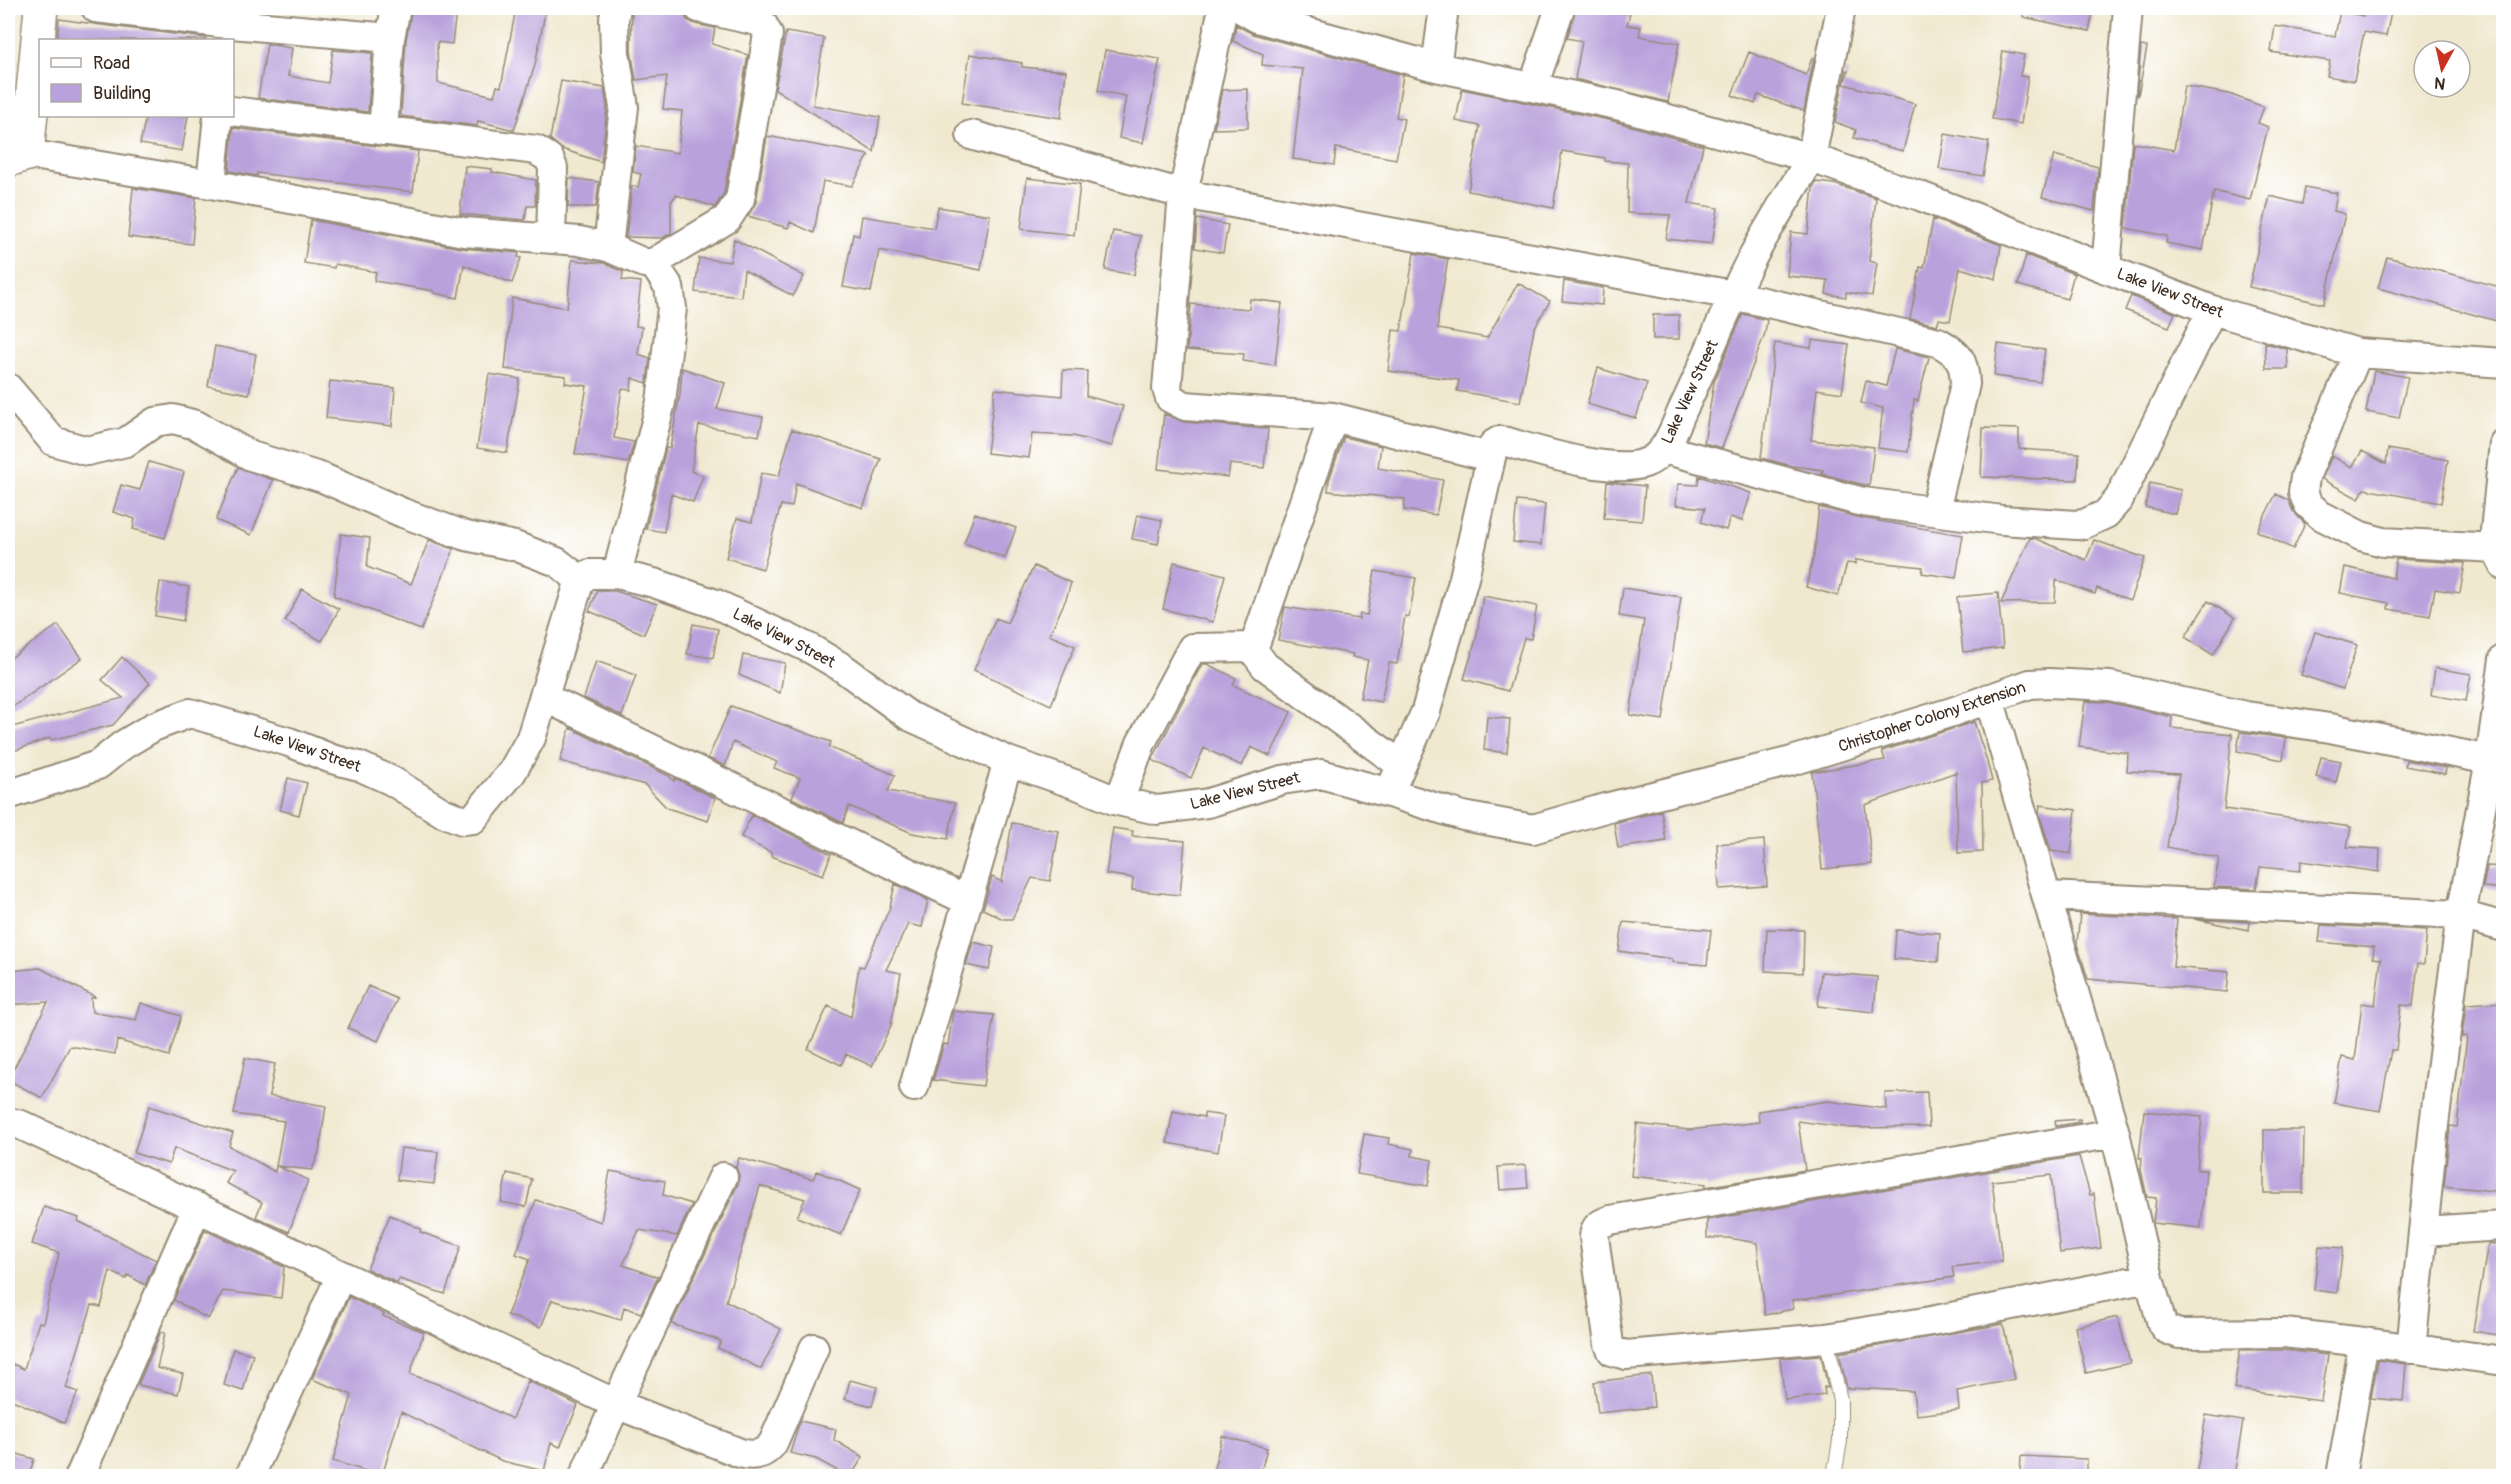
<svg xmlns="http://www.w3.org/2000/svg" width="2511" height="1484" font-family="Pangolin,sans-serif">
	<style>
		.building { fill: #b9a1db }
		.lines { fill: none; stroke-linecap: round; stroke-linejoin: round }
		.service-casing { stroke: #968a77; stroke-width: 16 }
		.minor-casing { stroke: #968a77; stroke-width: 32 }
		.tertiary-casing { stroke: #968a77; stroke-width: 36 }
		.service { stroke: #fff; stroke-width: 14 }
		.minor { stroke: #fff; stroke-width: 28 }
		.tertiary { stroke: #fff; stroke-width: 33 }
		.labels { text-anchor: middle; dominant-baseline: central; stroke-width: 4.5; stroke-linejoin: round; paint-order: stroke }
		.street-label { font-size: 16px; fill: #3b2a1e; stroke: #fff }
	</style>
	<rect width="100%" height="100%" fill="#fff"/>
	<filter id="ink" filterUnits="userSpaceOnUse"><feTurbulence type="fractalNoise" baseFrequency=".0167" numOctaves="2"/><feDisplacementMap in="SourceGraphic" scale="12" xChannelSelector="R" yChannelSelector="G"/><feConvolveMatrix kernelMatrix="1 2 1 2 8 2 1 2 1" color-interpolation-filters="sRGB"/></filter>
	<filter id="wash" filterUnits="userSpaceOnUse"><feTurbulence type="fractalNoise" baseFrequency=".008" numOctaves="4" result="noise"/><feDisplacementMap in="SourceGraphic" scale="24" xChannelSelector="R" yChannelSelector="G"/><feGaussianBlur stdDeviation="1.35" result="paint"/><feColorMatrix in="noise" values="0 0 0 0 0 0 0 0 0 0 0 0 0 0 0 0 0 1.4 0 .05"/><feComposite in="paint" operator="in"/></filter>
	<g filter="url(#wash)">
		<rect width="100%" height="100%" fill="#f0e9d0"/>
		<g id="blocks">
			<path class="building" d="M412,8L456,11L452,44L437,42L438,83L494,96L497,86L501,87L516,8H546L535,65L514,130L478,121L477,126L401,116L406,40Z
				M632,8H658L683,13L687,20L695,24L715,28L712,44L748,55L724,193L715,207L676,195L671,202V233L663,238L626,237L632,186L638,187L641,174L633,172L636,146L678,153L682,111L663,109L667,76L636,80L631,51Z
				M1576,8H1631L1627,25L1641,27L1639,36L1679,43L1668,102L1575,79L1582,41L1567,38Z
				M2024,8H2094L2089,31L2023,17Z
				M2365,8H2392L2386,36L2364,32L2354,81L2327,76L2330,61L2271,52L2275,26L2335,36L2340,11L2363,16Z
				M59,19L94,24L206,38L205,40H57Z
				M1236,25L1253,34L1403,75L1396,117L1404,119L1396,159L1336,148L1334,165L1293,159L1303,69L1262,65L1263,54L1233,41Z
				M786,32L824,38L813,105L880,117L874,152L775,89Z
				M267,44L292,48L288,76L328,83L333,50L372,53L368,112L258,98Z
				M2141,46L2147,47L2138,96L2137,95Z
				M1105,50L1160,59L1143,143L1119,138L1126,96L1098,91Z
				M2003,51L2024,55L2020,76L2028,77L2021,124L1992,119Z
				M1749,52L1806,75L1812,58H1814L1804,111L1758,95L1755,104L1732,95Z
				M970,54L1022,63V67L1066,71L1061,118L962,103Z
				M1846,70L1848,71L1844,84L1915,104L1903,151L1854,138L1856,130L1835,122Z
				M561,81L604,88L607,107L601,162L562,149L550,139Z
				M2184,86L2229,94L2264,107L2258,123L2268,127L2250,200L2214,191L2203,250L2166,243L2167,236L2126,228L2133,143L2174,150Z
				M1248,89V128L1214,129L1222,90Z
				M1462,89L1613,121L1703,146L1689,203L1718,208L1712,244L1666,239L1670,215L1627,213L1628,163L1605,161V158L1562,151L1553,208L1468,191L1480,126L1456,121Z
				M146,116H188L182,151L140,144Z
				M233,128L418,151L413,192L257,173V176L229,171Z
				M1945,134L1989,142L1983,176L1939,169Z
				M767,136L869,155L852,186L823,181L814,233L790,222L788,228L748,216L756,202Z
				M2054,155L2098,167L2094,211L2042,197Z
				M465,166L492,169V172L536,180L535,206H527L525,220L460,214Z
				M569,178L599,182L596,207H568Z
				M1027,178L1080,184L1074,235L1021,229Z
				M1816,182L1834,184L1876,198L1869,261L1877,263L1872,296L1846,292V297L1826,294L1828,280L1787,276L1791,232L1808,234L1813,187Z
				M2305,187L2337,193L2334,211L2345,214L2324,304L2249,287L2270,196L2302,204Z
				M133,188L196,198L192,244L128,237Z
				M938,207L990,215L981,270L879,250L871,292L843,287L853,234L859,236L862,216L934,228Z
				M1197,219L1228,225L1223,253L1195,248Z
				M1933,219L2001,245L1996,279L1960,268L1950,321L1939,319L1937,325L1910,319L1920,267L1924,268Z
				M311,220L461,248L519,253L518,257L521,258L512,283L464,265L458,298L434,293V291L374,281L376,272L335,264L334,268L304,263Z
				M1113,231L1141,236L1134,275L1105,270Z
				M734,239L804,276L793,296L744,270L741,297L695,292L699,258L730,262Z
				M1414,253L1448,259L1438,315V329L1487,338L1518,283L1550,301L1534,329L1520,402L1457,391L1459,380L1388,371L1393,330L1401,331Z
				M2026,255L2074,274L2067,299L2018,285Z
				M2387,257L2504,288V323L2378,288Z
				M572,260L604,263L623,272L622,280L641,282L636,326L642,327L638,354L650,358L647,383L632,378L631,390L622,389L614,438L634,442L628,463L575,454L587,386L565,383L566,376L505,369L512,298L567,308Z
				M1564,281L1603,288L1602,305L1562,301Z
				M2131,296L2175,313L2169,327L2125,310Z
				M1250,299L1282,303L1275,365L1243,361L1244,354L1187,350L1191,304L1249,309Z
				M1743,314L1767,320L1765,333L1722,448L1704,443L1714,382Z
				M1653,315H1679V339H1653Z
				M1812,340L1849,345L1842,393L1817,389L1811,440L1874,447L1869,486L1822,474L1823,470L1792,466L1761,458L1775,343L1811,348Z
				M2265,343L2287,349L2288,369H2266Z
				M1998,344L2045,350L2040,382L1994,376Z
				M215,346L256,354L249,394L208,386Z
				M1895,349L1929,357L1918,401L1914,400L1908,452L1878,448L1883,408L1861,403L1866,381L1886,386Z
				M682,368L725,383L717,409L763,417L759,436L699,425L691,471L703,476L693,502L671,494L664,532L646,529L666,448H670L680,394Z
				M1598,368L1647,383L1636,418L1587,404Z
				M1063,370L1087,371L1086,396L1123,406L1112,446L1073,436L1032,434L1029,458L987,453L995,389L1062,396Z
				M2374,371L2408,377L2399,418L2366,412Z
				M489,374L520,379L507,453L477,448Z
				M330,381L395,388L392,426L326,418Z
				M1164,414L1184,422L1268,429L1264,468L1230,464L1228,477L1158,469Z
				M1983,428L2019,429V449L2079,453L2077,480L1981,477Z
				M792,429L881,459L863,508L796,483L792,507L781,505L763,569L726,558L737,518L752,522L761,473L779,476Z
				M1344,437L1381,446L1378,468L1443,480L1436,515L1404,510L1405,499L1328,491L1329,480Z
				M2388,449L2448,460L2441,503L2364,489L2359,499L2322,479L2332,456L2352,467L2362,451L2386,464Z
				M149,462L184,472L165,538L133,529L135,519L113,512L121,485L140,490Z
				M238,467L273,480L251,535L216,520Z
				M1699,476L1751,493L1742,521L1730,517L1726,530L1701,522L1705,508L1676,505L1678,484L1698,485Z
				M1607,482L1645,486L1642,521L1604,518Z
				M2150,483L2181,490L2175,514L2145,507Z
				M2276,494L2288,500L2293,511L2305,524L2293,549L2257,531Z
				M1517,501L1545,504L1541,545L1513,542Z
				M1819,507L1861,518L1963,535L1956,578L1922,573L1923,567L1856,560L1855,564L1847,563L1838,596L1806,587L1814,555Z
				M975,513L1016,528L1005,558L964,543Z
				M1137,515L1162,520L1158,544L1132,539Z
				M341,534L370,538L367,567L411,584L429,540L454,549L421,630L334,596Z
				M2030,538L2037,539L2086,560L2094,540L2145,558L2130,600L2097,588L2095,594L2056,580L2055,602L2001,603Z
				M2396,559L2465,563L2460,593L2435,589L2430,616L2388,609L2389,603L2340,593L2345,567L2393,578Z
				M1174,562L1225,575L1213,622L1163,609Z
				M1034,566L1071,583L1066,599L1049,635L1075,646L1051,705L974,670L996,618L1007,623Z
				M1375,571L1416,578L1409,617L1405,616L1397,664L1389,663L1381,702L1360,698L1368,660L1352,657L1353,654L1278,640L1285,607L1359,619L1360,614L1367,615Z
				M160,582L189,587L183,621L155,616Z
				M1623,588L1681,597L1663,720L1630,715L1644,620L1619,616Z
				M302,589L339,609L322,641L285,621Z
				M597,591H615L657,604L644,634L589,611Z
				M1998,593L2003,648L1963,652L1957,597Z
				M1483,596L1537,606L1531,639L1524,638L1508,691L1464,679L1476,639Z
				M2208,601L2235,618L2213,655L2185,637Z
				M693,624L718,629L713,658L687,654Z
				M58,625L82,658L8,710V660Z
				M2315,632L2357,645L2343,689L2301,675Z
				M743,655L785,663L780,693L739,675Z
				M122,657L150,683L113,725L51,740L50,738L8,753V728L123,698L102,680Z
				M596,661L636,675L622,716L584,698Z
				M1202,664H1207L1236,678L1233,685L1291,712L1270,756L1251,747L1242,766L1204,748L1191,778L1152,760Z
				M2435,668L2471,674L2466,701L2431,695Z
				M2085,701L2108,702L2172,717L2171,728L2232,734L2224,809L2351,827L2347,847L2380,849L2379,872L2301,861L2300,871L2260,867L2256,889L2214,887L2219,858L2167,847L2179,774L2127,771L2128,753L2079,747Z
				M731,706L831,742L829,747L895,775L888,791L955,803L948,839L912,833L849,806L843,823L792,798L800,778L774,768L777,762L733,742L725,766L708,758Z
				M1487,717L1510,719L1507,753L1484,750Z
				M1974,722L1986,758L1992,781L1982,783L1983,852L1958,853L1956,772L1865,805L1872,864L1822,869L1812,772L1885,760L1882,751Z
				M570,728L669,776L674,781L675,778L715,798L708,821L667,808L645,785L560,761Z
				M2240,732L2286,738L2283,760L2237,751Z
				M2321,757L2341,761L2336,782L2316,777Z
				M2406,760L2446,768L2445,774L2405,766Z
				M288,778L307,783L299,815L280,810Z
				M2040,805L2076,810L2071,854L2051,851L2039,813Z
				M1661,811L1666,841L1618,848L1614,823Z
				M752,815L831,854L823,875L771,856L772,853L741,837Z
				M1012,823L1059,831L1050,881L1032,878L1012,919H1003L983,909L992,877L1002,882Z
				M1113,828L1133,831L1132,836L1185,841L1180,895L1132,890L1133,878L1106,874Z
				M1764,840L1767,886L1719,889L1717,844Z
				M2487,866L2504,867V889L2483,887Z
				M895,884L928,900L922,927L908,924L886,970L901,973L891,1025L872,1066L846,1054L841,1065L808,1049L828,1006L851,1017L859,966L864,967L890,907Z
				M2080,914L2177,919L2173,967L2229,972L2227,992L2088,979L2077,944Z
				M2194,919L2250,922L2249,930Z
				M1623,922L1711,930L1707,965L1672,962V959L1619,951Z
				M2321,925L2427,930L2424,964L2418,963L2413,1006L2401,1005L2396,1050H2391L2380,1111L2334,1103L2342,1057L2355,1060L2362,1003L2375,1005L2381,959L2373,958L2374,947L2319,942Z
				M1767,929L1804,930L1803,973L1765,971Z
				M1896,930L1940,933L1938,962L1894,959Z
				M973,942L994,947L989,970L966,965Z
				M40,968L95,997L91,998L92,1012L136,1020L141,1003L181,1016L169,1056L117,1040L115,1054L70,1046L42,1098L8,1080L48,1002L8,1005V971Z
				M1821,972L1877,977L1874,1012L1818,1006Z
				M368,986L397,999L378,1041L348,1028Z
				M2504,1002V1192L2444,1186L2450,1126L2457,1127L2467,1036L2462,1037L2466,1004Z
				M953,1011L994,1015L983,1086L933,1080L944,1044L948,1045Z
				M245,1058L275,1064L269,1096L326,1106L319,1152L312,1170L277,1166L308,1180L289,1232L256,1217L262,1202L226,1183L233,1171L174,1148L169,1164L134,1153L149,1106L233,1133L229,1146L275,1172L284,1121L234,1114Z
				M1927,1092L1929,1127L1851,1128L1798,1121L1805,1170L1706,1187V1184L1631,1176L1637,1124L1689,1130L1759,1122L1758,1111L1828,1101L1886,1109L1885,1093Z
				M1173,1111L1204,1117V1113L1224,1116L1218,1152L1167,1143Z
				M2144,1111L2202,1117L2197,1170H2206L2201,1228L2153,1223L2156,1198L2147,1197L2141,1170L2142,1158H2139Z
				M2080,1119V1122L2056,1126L2055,1121Z
				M2264,1130H2304L2303,1193H2264Z
				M1364,1134L1389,1138L1388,1144L1413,1149L1412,1156L1432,1160L1428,1186L1357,1174Z
				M401,1148L438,1152L434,1184L397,1180Z
				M2079,1156L2090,1195L2094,1194L2101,1248L2060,1253L2051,1175L1992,1181L2002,1261L1952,1267L1954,1277L1807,1299L1792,1300L1793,1309L1765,1315L1757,1243L1728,1238H1707V1220Z
				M739,1158L813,1179L817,1171L860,1190L841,1235L797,1217L805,1199L760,1186L726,1301L781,1329L761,1369L718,1348L721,1341L672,1324L738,1184L739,1175L736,1167Z
				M1526,1165L1528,1188L1500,1190L1498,1167Z
				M610,1171L665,1181L663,1195L692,1204L677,1236L639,1230L623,1265L658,1277L641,1313L624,1307L621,1320L552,1300L541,1327L507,1315L530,1259L516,1254L536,1200L601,1222Z
				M507,1173L532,1179L526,1207L501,1202Z
				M44,1207L79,1218L78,1221L156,1260L145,1285L128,1275L126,1279L110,1271L101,1307L92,1305L66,1388L78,1392L64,1423L8,1398V1362L24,1369L39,1322L43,1323L59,1253L32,1244Z
				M390,1215L421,1229L420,1232L461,1246L445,1294L399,1279L397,1283L367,1269Z
				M205,1230L284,1267L281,1298L223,1291L208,1319L174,1300Z
				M2504,1243V1336L2473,1331L2488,1244Z
				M2319,1246L2343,1248L2337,1293L2314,1290Z
				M349,1297L384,1314L383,1316L424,1332L410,1374L451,1389L512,1419L528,1381L578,1405L560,1447L551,1443L544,1471L502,1461L401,1412L382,1476L333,1461L352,1395L312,1379Z
				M2118,1317L2130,1363L2086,1373L2075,1327Z
				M2003,1324L2015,1379L1957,1391L1959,1410L1916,1415L1913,1391L1847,1388L1839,1353Z
				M161,1331L165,1333L157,1368L183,1374L178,1394L138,1385Z
				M233,1349L253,1354L243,1391L224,1385Z
				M2240,1350H2283L2328,1355L2321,1401L2234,1389Z
				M1821,1355L1828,1388L1824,1387L1825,1395L1785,1400L1780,1358Z
				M2378,1360L2406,1364L2403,1401L2371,1398Z
				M1651,1375L1654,1407L1598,1413L1594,1382Z
				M850,1380L877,1387L872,1406L845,1399Z
				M2206,1415L2243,1421L2234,1476H2196Z
				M800,1421L836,1429L834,1440L863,1457L851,1476H847L816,1459L790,1453Z
				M1222,1436L1267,1448L1260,1476H1212Z
				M8,1451L34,1459L29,1476H8Z
				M2021,1456L2087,1459V1476H2020Z"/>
		</g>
	</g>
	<g filter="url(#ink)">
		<use href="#blocks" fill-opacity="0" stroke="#968a77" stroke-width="1.5"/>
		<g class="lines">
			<defs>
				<path id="service" d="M1826,1338L1840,1400V1441L1834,1476"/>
				<path id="minor" d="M96,8L220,23L390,38
					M1223,8L1183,194L1167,389L1170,398L1185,406L1333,417L1490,457
					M1240,8L1257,18L1436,67L1617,105L1811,158L1841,8
					M1436,67L1444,8
					M1533,87L1560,8
					M232,111L536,150L549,158L553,168L551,238
					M383,131L390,38L396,8
					M971,135L1183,194L1733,295L1938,342C1959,354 1964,359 1965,384L1935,511
					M27,154L211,184L464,232L579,241L608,247L644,263H653L669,287L672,308L661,402L617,574
					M211,184L218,116
					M608,247L624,107L615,53L614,19L616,8
					M653,263L727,219L740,199L768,34L762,23L757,21L699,8
					M2106,269L2128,8
					M2358,353L2305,477L2303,492L2308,504L2320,515L2361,536L2383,542L2496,548
					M8,388L53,441L87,451L126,442L155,422L173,419L196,425L251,456L323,478L403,513L466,536L515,546L557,562L580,580
					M1333,417L1254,647L1256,654L1265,666L1401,765
					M1663,449L1863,502L2002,520L2076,525L2084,524L2106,514L2119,499L2212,310
					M2503,565L2496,548L2495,531L2504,443
					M544,697L968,901
					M1989,698L2115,1133L2149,1278L2162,1324L2166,1329L2179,1334L2284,1333L2364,1342L2341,1476
					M1389,793L1463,816L1533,829L1605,808L1792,761L1952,712L2030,684L2049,683L2110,686L2246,716L2330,728L2490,760L2504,659
					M8,795L98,765L123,745L153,727L190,713L289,742L332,759L359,766L392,781L442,812L462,820L473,819L512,772L531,738L580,580L589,574H617L654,583L716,604L811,649L843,668L909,716L1008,761L1080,786L1114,800L1157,810L1208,803L1282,780L1321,774L1389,793L1426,711L1464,578L1494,444L1499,441L1507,442C1539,451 1613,475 1645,463C1667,455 1674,428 1683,409C1707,360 1725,308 1751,260C1769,225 1791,192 1811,158L1920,196L2212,310L2358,353L2504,363
					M1119,801L1141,743L1192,648L1254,647
					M2047,896L2461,915L2504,927
					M914,1087L1008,761
					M8,1122L21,1125L616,1404L584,1476
					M2115,1133L1610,1220C1600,1224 1595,1225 1594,1237L1609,1344L1612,1351L1626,1355L1826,1338L1931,1321L2149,1278
					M723,1177L616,1404L740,1453C754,1457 764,1455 773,1443L814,1348
					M2423,1231L2504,1226
					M2364,1342L2504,1361
					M2411,1349L2434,1125L2461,915L2490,760
					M80,1476L197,1207
					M250,1476L341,1275"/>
				<path id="tertiary" d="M8,160L27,154L41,8"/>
			</defs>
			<use href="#service" class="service-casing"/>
			<use href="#minor" class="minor-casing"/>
			<use href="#tertiary" class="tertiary-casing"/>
			<use href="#service" class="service"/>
			<use href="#minor" class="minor"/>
			<use href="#tertiary" class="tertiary"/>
		</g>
	</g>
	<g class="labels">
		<g class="street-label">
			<text transform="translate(2170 293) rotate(21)">Lake View Street</text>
			<text transform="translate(1690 392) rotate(-65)">Lake View Street</text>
			<text transform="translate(784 638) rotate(27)">Lake View Street</text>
			<text transform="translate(1932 717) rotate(-18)">Christopher Colony Extension</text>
			<text transform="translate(307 749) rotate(19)">Lake View Street</text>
			<text transform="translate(1245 791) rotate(-14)">Lake View Street</text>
		</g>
	</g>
	<rect width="2511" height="1484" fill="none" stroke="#fff" stroke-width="30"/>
	<rect x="39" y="39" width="195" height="78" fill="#ffffff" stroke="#b1aaa5" stroke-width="1.5"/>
	<rect x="51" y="58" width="30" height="9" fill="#ffffff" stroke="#b1aaa5" stroke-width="1.5"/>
	<text x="93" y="69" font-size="18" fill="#3b2a1e">Road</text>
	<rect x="51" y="84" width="30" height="18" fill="#b9a1db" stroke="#b1aaa5" stroke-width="1.5"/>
	<text x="93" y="99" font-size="18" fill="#3b2a1e">Building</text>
	<g transform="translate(2442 69) rotate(188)"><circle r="28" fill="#ffffff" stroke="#b1aaa5" stroke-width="1.5"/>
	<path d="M0-4.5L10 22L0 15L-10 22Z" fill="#c8321e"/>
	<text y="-9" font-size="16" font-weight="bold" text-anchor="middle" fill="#3b2a1e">N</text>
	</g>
</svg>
